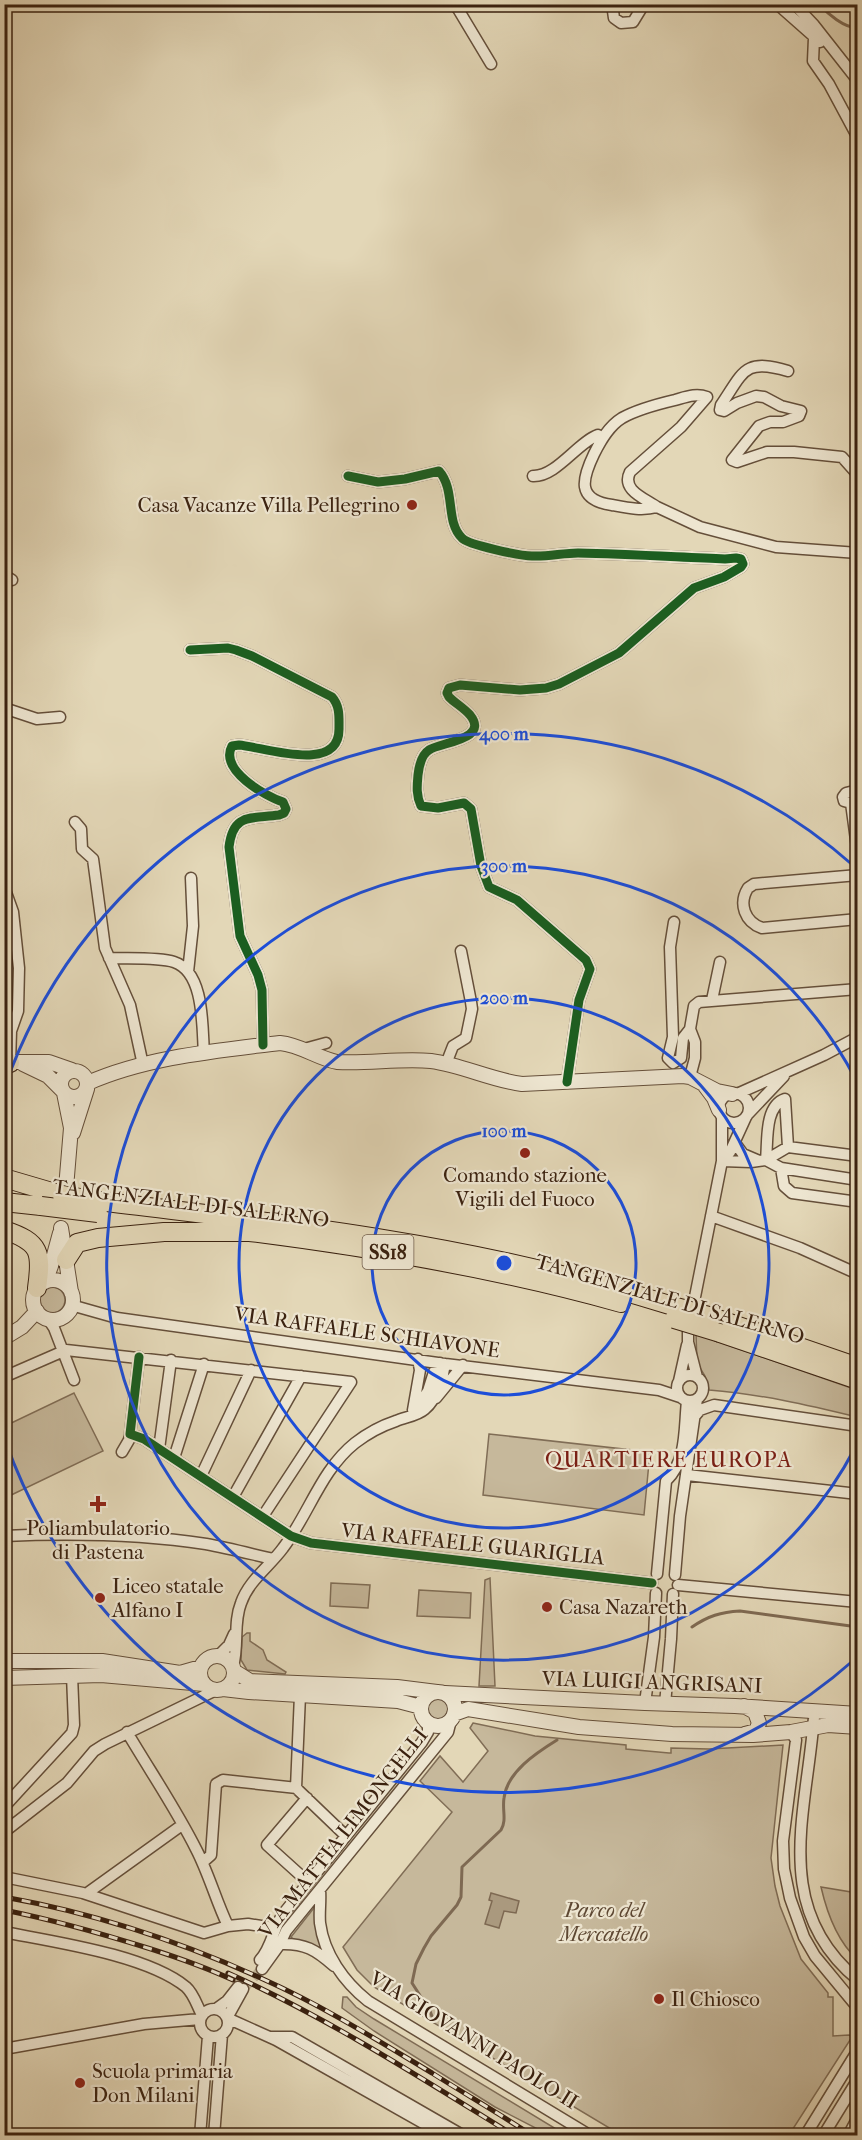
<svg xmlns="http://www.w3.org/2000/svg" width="862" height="2140" font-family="'IM FELL French Canon',serif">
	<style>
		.green { fill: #c6b89b; stroke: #806d56; stroke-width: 1.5 }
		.water { fill: #aa997e; stroke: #7e6952; stroke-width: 1.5 }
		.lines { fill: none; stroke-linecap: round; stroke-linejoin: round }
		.stream { stroke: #7e6952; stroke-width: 3 }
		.minor-tunnel { stroke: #c1b396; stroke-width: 10; stroke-dasharray: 10 5; stroke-linecap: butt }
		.minor-casing { stroke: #654f3a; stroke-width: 13 }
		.tertiary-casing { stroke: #654f3a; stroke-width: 16 }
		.trunk-casing { stroke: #3b2210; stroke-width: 20 }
		.minor { stroke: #ede5d0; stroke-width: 10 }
		.tertiary { stroke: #ede5d0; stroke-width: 14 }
		.trunk { stroke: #e3d7b7; stroke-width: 18 }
		.rail-casing { stroke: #3b2210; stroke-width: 5 }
		.rail { stroke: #ede5d0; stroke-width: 3; stroke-dasharray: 9; stroke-linecap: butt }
		.trunk-bridge-casing { stroke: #3b2210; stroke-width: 20; stroke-linecap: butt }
		.trunk-bridge { stroke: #e3d7b7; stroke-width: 18 }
		.cycleway-casing { stroke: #ede5d0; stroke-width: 13 }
		.cycleway { stroke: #1b5e20; stroke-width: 9 }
		.ring { fill: none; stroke: #1d4ed8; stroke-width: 3 }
		.poi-dot { fill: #8f2418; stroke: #ede5d0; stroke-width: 2 }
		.labels { text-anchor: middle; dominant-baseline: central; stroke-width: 4.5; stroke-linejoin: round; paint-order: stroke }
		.shield { fill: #ede5d0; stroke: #705c4a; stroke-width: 1.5 }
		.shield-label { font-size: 20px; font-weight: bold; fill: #3b2210 }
		.poi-label { font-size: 21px; fill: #3b2210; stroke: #ede5d0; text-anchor: start }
		.street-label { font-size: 21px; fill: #3b2210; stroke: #ede5d0 }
		.park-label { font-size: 21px; font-style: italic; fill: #5e4833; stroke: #ede5d0 }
		.neighbourhood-label { font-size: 22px; letter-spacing: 1.5px; fill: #7a1f14; stroke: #ede5d0 }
		.centre { fill: #1d4ed8; stroke: #ede5d0; stroke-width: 3 }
		.ring-label { font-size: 18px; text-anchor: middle; font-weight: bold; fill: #1d4ed8; stroke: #ede5d0; stroke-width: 4.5; stroke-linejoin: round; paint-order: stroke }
	</style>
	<rect width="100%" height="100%" fill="#e3d7b7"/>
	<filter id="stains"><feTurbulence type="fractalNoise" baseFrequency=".00333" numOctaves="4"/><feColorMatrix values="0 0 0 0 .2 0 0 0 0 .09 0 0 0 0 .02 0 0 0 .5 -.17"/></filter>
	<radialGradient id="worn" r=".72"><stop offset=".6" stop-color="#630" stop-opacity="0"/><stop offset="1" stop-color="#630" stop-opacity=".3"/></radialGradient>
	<path class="green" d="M39 1300a13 13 0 1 1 26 0a13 13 0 1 1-26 0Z
		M696,1334L857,1390V1417C808,1405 760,1394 709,1390L705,1376L697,1363Z
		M74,1393L103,1451L5,1498V1426Z
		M489,1434L650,1452L644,1515L483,1495Z
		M490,1578L495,1686H479L485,1580Z
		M331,1583L370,1585L368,1608L330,1606Z
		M419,1590L471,1593L470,1618L417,1616Z
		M247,1633H250V1641L263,1650L267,1660L286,1672L285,1674L247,1670L241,1660L242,1637Z
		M426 1709a11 11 0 1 1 22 0a11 11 0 1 1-22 0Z
		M473,1723L535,1736L626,1745V1749L669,1753H671V1748L709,1749L783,1745L771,1858L775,1886L780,1906L801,1959L828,1993V1997H833V2036L849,2035L852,2037L789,2135H621L374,1987L357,1970L343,1947L452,1812L420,1781L440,1756L463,1782L488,1751L470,1728Z
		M821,1887L857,1893V1959C837,1941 827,1913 821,1887Z
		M317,1904L322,1952L294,1940L291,1937Z
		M343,1997H347L356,2007L374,2019L566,2135H549L495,2107L374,2031L342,2008Z"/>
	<path class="water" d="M491,1893L519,1901L516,1913L504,1911L499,1928L485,1924L492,1901L489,1900Z"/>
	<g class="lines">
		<path class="stream" d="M819,4C828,14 844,28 858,28
			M692,1627C708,1616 721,1612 740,1611L858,1627
			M434,2022L430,2011L412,1983L416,1964L424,1948L431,1936L457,1905L461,1897L462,1867L501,1830C507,1820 502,1810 504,1798C507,1772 536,1753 557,1740"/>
		<path class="minor-tunnel" d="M243,1989L262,1969"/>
		<defs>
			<path id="minor" d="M453,4L458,9L491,64
				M612,4L614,18L621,23L633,22L644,4
				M777,4L820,42
				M794,4L814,25L858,81
				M814,38L813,61L829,84L858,138
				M788,371C744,358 744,371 721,405L720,410L724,411L737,403L756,396L764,397L781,406L801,411L799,416L783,422H770L759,426L732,460L737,462L767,452H794L842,457L858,475
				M348,476L378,482L405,479L439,471C456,490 445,522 462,538C468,545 521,556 532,556C547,557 563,553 578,553C627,554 676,557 725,559L736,558L741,559L743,564L741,567L724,577L694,588L619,653L559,684L546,688L520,690L460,685L449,688L447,693L449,697C455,703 464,708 470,715C490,740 440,742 429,750C421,755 419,766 418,775C417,786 416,795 421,806L438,808L464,803L471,809L481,866L489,887L517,900L586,960L590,969L579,1000L567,1082
				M533,476C556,477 578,442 598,435L603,438
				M657,507C644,498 621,490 630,472L681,427L707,397C696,393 686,397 675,400C658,404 638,409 622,418C609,426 601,440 594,454C582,479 576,500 612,505C628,508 642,511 657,507L700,527L776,547L858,553
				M4,575L12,580
				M190,650L228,648L236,650L252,656L332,697C340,706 339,717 339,728C340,775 264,747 239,745L232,746C219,770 265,796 283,802L286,809L284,813L279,815C250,819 233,813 229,847L240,936L258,975L262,990L263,1045
				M4,708L37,719L60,717
				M851,803L844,801L843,797L846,793L858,790
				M858,803H851L858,855
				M75,822L81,829L82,849L93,859L105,948L130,1005L143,1065
				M858,875L754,884L748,888C738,904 745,922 762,928L858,919
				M4,887L13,912L19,968L18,1011L11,1031L10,1063
				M674,922L670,947L673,1037L668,1058L673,1063L681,1058L683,1038L690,1029
				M109,958C126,959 158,957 174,962C205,972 202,1028 204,1054
				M188,972L193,926L191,878
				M712,1000L720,962
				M304,1049L326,1043
				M446,1064L453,1046L466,1038L472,1009L471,1002L461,951
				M690,1077L695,1058V1042L690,1029L694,1006L699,1002L858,989
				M719 1108a15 15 0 1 1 30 0a15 15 0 1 1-30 0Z
				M737,1094L824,1055L858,1037
				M748,1114L784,1076
				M735,1143L743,1154L757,1160
				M766,1160C768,1142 764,1106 785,1099L788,1147
				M766,1160L788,1147L858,1156
				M722,1161L751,1162L766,1160L781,1168L784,1186L792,1193L858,1202
				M722,1161L730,1152L746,1117
				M781,1168L858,1180
				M711,1216L800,1248L858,1274
				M71,1305L117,1318L445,1364L659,1390L680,1397
				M48,1319L54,1328L74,1380
				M139,1357L130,1434L144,1439L159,1449L291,1536L311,1543L652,1583
				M677 1388a13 13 0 1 1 26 0a13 13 0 1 1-26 0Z
				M4,1377L66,1350L351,1382L263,1516
				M697,1377L688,1342V1332L722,1161V1117
				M679,1381L687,1345
				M436,1398L463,1365
				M413,1410L420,1370L418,1359
				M412,1415L428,1391L434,1372L440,1363
				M694,1417L700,1410L714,1405L858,1426
				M159,1449L171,1360
				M122,1452L129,1440L130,1434
				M174,1458L204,1364
				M687,1475L858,1494
				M201,1476L251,1370
				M233,1497L301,1376
				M4,1536C72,1533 139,1534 206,1544C228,1548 251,1554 273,1559
				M657,1574L666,1481C687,1461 684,1429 687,1401
				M675,1575L680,1516L697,1399
				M678,1585L858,1602
				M218,1656L229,1645L234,1634
				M233,1666C239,1645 233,1623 241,1603C249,1580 270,1566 283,1548C309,1514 321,1470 355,1443C368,1433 381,1426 396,1421C405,1417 417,1416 425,1409C437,1399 443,1378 445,1364
				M300,1695L296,1788L346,1836
				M645,1703L654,1637L656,1593
				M665,1704L671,1639L673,1594
				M810,1710L814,1717C807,1812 770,1908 858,1980
				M127,1732C150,1771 176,1809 196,1849C209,1874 216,1901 228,1926
				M791,1732L796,1740L783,1841L784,1869L790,1898L804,1937L815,1956L858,2008
				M307,1798L267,1845L308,1882
				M4,1807L72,1733L74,1725L72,1675
				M4,1832L67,1783L94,1751L105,1744L216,1690
				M203,1862L211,1855L216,1784L223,1780L297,1788
				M4,1877L83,1893L204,1933L228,1926L248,1924L274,1928
				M320,1890C321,1901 319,1912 320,1923C324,1954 344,1982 368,2001L591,2136
				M86,1894L182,1825
				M4,1932C55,1942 147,1955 186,1987C194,1994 197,2006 202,2015
				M280,1944C305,1943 316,1950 334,1966
				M260,1960C272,1947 273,1928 283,1914L422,1742L428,1732V1723
				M262,1969L280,1944L286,1931L448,1732L451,1720
				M243,1989L227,2018L276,2040L446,2136
				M200 2023a14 14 0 1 1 28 0a14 14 0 1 1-28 0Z
				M216,2009L227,2001L238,1987
				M271,2037H292L464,2136
				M4,2049L144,2024L200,2019
				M200,2136L208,2036
				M214,2136L222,2034
				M805,2136L858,2050
				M823,2136L858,2079
				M848,2136L858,2117"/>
			<path id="tertiary" d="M4,1062H49L72,1070
				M23,1064L48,1076L62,1090
				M61 1084a13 13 0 1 1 26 0a13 13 0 1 1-26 0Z
				M88,1083C147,1057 216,1051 280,1043C301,1045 317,1058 337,1062C368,1064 400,1058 431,1061C462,1065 491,1080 522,1084L683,1076L690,1077L717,1091L732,1094
				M705,1086L714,1098L719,1110
				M64,1093L71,1128L66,1188
				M73,1133L87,1089
				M61,1228L71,1292
				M33 1300a20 20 0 1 1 40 0a20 20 0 1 1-40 0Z
				M45,1282L51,1266L60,1233
				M4,1338L22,1327L37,1311
				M200 1673a17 17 0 1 1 34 0a17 17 0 1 1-34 0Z
				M4,1661H102L180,1673L201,1667
				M234,1671L250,1681L397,1687L437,1692
				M4,1678L101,1675L204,1684
				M223,1689L249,1692L398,1701L421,1707
				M421 1709a17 17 0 1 1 34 0a17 17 0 1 1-34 0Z
				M445,1693L645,1703L735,1706L858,1714
				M744,1706L755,1712L759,1723L756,1731L745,1734
				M454,1714L468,1709L579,1727L672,1734L753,1735L791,1732L828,1725L858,1727"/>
			<path id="trunk" d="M4,1065L10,1063
				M4,1178L62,1195
				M99,1201C194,1213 289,1223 384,1239C483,1255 581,1277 676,1307
				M4,1202L41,1206
				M4,1230C41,1242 42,1253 37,1288
				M242,1231C370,1247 497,1268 621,1303
				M66,1260L77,1243L98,1238L164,1232H247
				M712,1317L858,1367
				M720,1333L858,1380"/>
		</defs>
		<use href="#minor" class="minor-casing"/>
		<use href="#tertiary" class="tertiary-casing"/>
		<use href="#trunk" class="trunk-casing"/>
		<use href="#minor" class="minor"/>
		<use href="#tertiary" class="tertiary"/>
		<use href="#trunk" class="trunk"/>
		<defs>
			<path id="rail" d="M4,1897C94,1913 182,1942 265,1980C323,2006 377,2040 432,2073C465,2094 500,2114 533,2136
				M4,1910C54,1920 103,1934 151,1949C179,1958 207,1968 233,1980
				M228,1973C328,2018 421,2078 515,2136"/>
		</defs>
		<use href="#rail" class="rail-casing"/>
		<use href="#rail" class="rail"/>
		<defs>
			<path id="trunk-bridge" d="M62,1195L99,1201
				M41,1206L98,1213
				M676,1307L712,1317
				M674,1319L720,1333"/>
		</defs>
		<use href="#trunk-bridge" class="trunk-bridge-casing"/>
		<use href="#trunk-bridge" class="trunk-bridge"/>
		<defs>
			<path id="cycleway" d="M348,476L378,482L405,479L439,471C456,490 445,522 462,538C468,545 521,556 532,556C547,557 563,553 578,553C627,554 676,557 725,559L736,558L741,559L743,564L741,567L724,577L694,588L619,653L559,684L546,688L520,690L460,685L449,688L447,693L449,697C455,703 464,708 470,715C490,740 440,742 429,750C421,755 419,766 418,775C417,786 416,795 421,806L438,808L464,803L471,809L481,866L489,887L517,900L586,960L590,969L579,1000L567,1082
				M190,650L228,648L236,650L252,656L332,697C340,706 339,717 339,728C340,775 264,747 239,745L232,746C219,770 265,796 283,802L286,809L284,813L279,815C250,819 233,813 229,847L240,936L258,975L262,990L263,1045
				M139,1357L130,1434L144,1439L159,1449L291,1536L311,1543L652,1583"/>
		</defs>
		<use href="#cycleway" class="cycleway-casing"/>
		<use href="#cycleway" class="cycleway"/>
	</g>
	<g class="ring">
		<circle cx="504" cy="1263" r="132"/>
		<circle cx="504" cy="1263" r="265"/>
		<path d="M856 1446A397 397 0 1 1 856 1080"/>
		<path d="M855 1659A529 529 0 0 1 5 1440M5 1086A529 529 0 0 1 855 867"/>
	</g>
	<g class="poi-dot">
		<circle cx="412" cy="505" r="6"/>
		<circle cx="525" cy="1153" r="6"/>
		<path d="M95 1495h6v6h6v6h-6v6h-6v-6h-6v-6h6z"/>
		<circle cx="100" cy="1598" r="6"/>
		<circle cx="547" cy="1607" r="6"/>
		<circle cx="659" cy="1999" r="6"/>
		<circle cx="80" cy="2083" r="6"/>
	</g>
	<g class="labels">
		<rect class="shield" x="362.5" y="1235" width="51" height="34" rx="4.5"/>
		<g class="shield-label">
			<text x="388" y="1252">SS18</text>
		</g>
		<g class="poi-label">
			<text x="400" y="505" text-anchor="end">Casa Vacanze Villa Pellegrino</text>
			<text x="525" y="1175" text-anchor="middle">Comando stazione<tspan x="525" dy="24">Vigili del Fuoco</tspan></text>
			<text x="98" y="1528" text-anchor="middle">Poliambulatorio<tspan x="98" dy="24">di Pastena</tspan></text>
			<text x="112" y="1586">Liceo statale<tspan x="112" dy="24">Alfano I</tspan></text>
			<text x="559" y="1607">Casa Nazareth</text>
			<text x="671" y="1999">Il Chiosco</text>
			<text x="92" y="2071">Scuola primaria<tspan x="92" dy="24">Don Milani</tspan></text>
		</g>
		<g class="street-label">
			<text transform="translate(191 1203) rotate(7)">TANGENZIALE DI SALERNO</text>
			<text transform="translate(670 1299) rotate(16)">TANGENZIALE DI SALERNO</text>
			<text transform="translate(367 1332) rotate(8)">VIA RAFFAELE SCHIAVONE</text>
			<text transform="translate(473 1544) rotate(6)">VIA RAFFAELE GUARIGLIA</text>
			<text transform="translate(652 1682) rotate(2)">VIA LUIGI ANGRISANI</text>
			<text transform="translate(343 1833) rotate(-52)">VIA MATTIA LIMONGELLI</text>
			<text transform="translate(474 2040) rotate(32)">VIA GIOVANNI PAOLO II</text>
		</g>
		<g class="park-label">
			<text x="604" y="1910">Parco del<tspan x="604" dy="24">Mercatello</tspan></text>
		</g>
		<g class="neighbourhood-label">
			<text x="669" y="1460">QUARTIERE EUROPA</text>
		</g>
	</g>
	<circle cx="504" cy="1263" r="9" class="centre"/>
	<g class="ring-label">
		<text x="504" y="740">400 m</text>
		<text x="504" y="872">300 m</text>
		<text x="504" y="1004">200 m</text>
		<text x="504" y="1137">100 m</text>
	</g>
	<rect width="862" height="2140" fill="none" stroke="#e3d7b7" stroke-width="24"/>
	<rect x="6" y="6" width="850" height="2128" fill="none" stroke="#3b2210" stroke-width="3"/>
	<rect x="12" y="12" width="838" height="2116" fill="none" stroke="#3b2210" stroke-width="1.5"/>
	<rect width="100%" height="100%" filter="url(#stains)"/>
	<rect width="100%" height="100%" fill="url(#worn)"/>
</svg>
